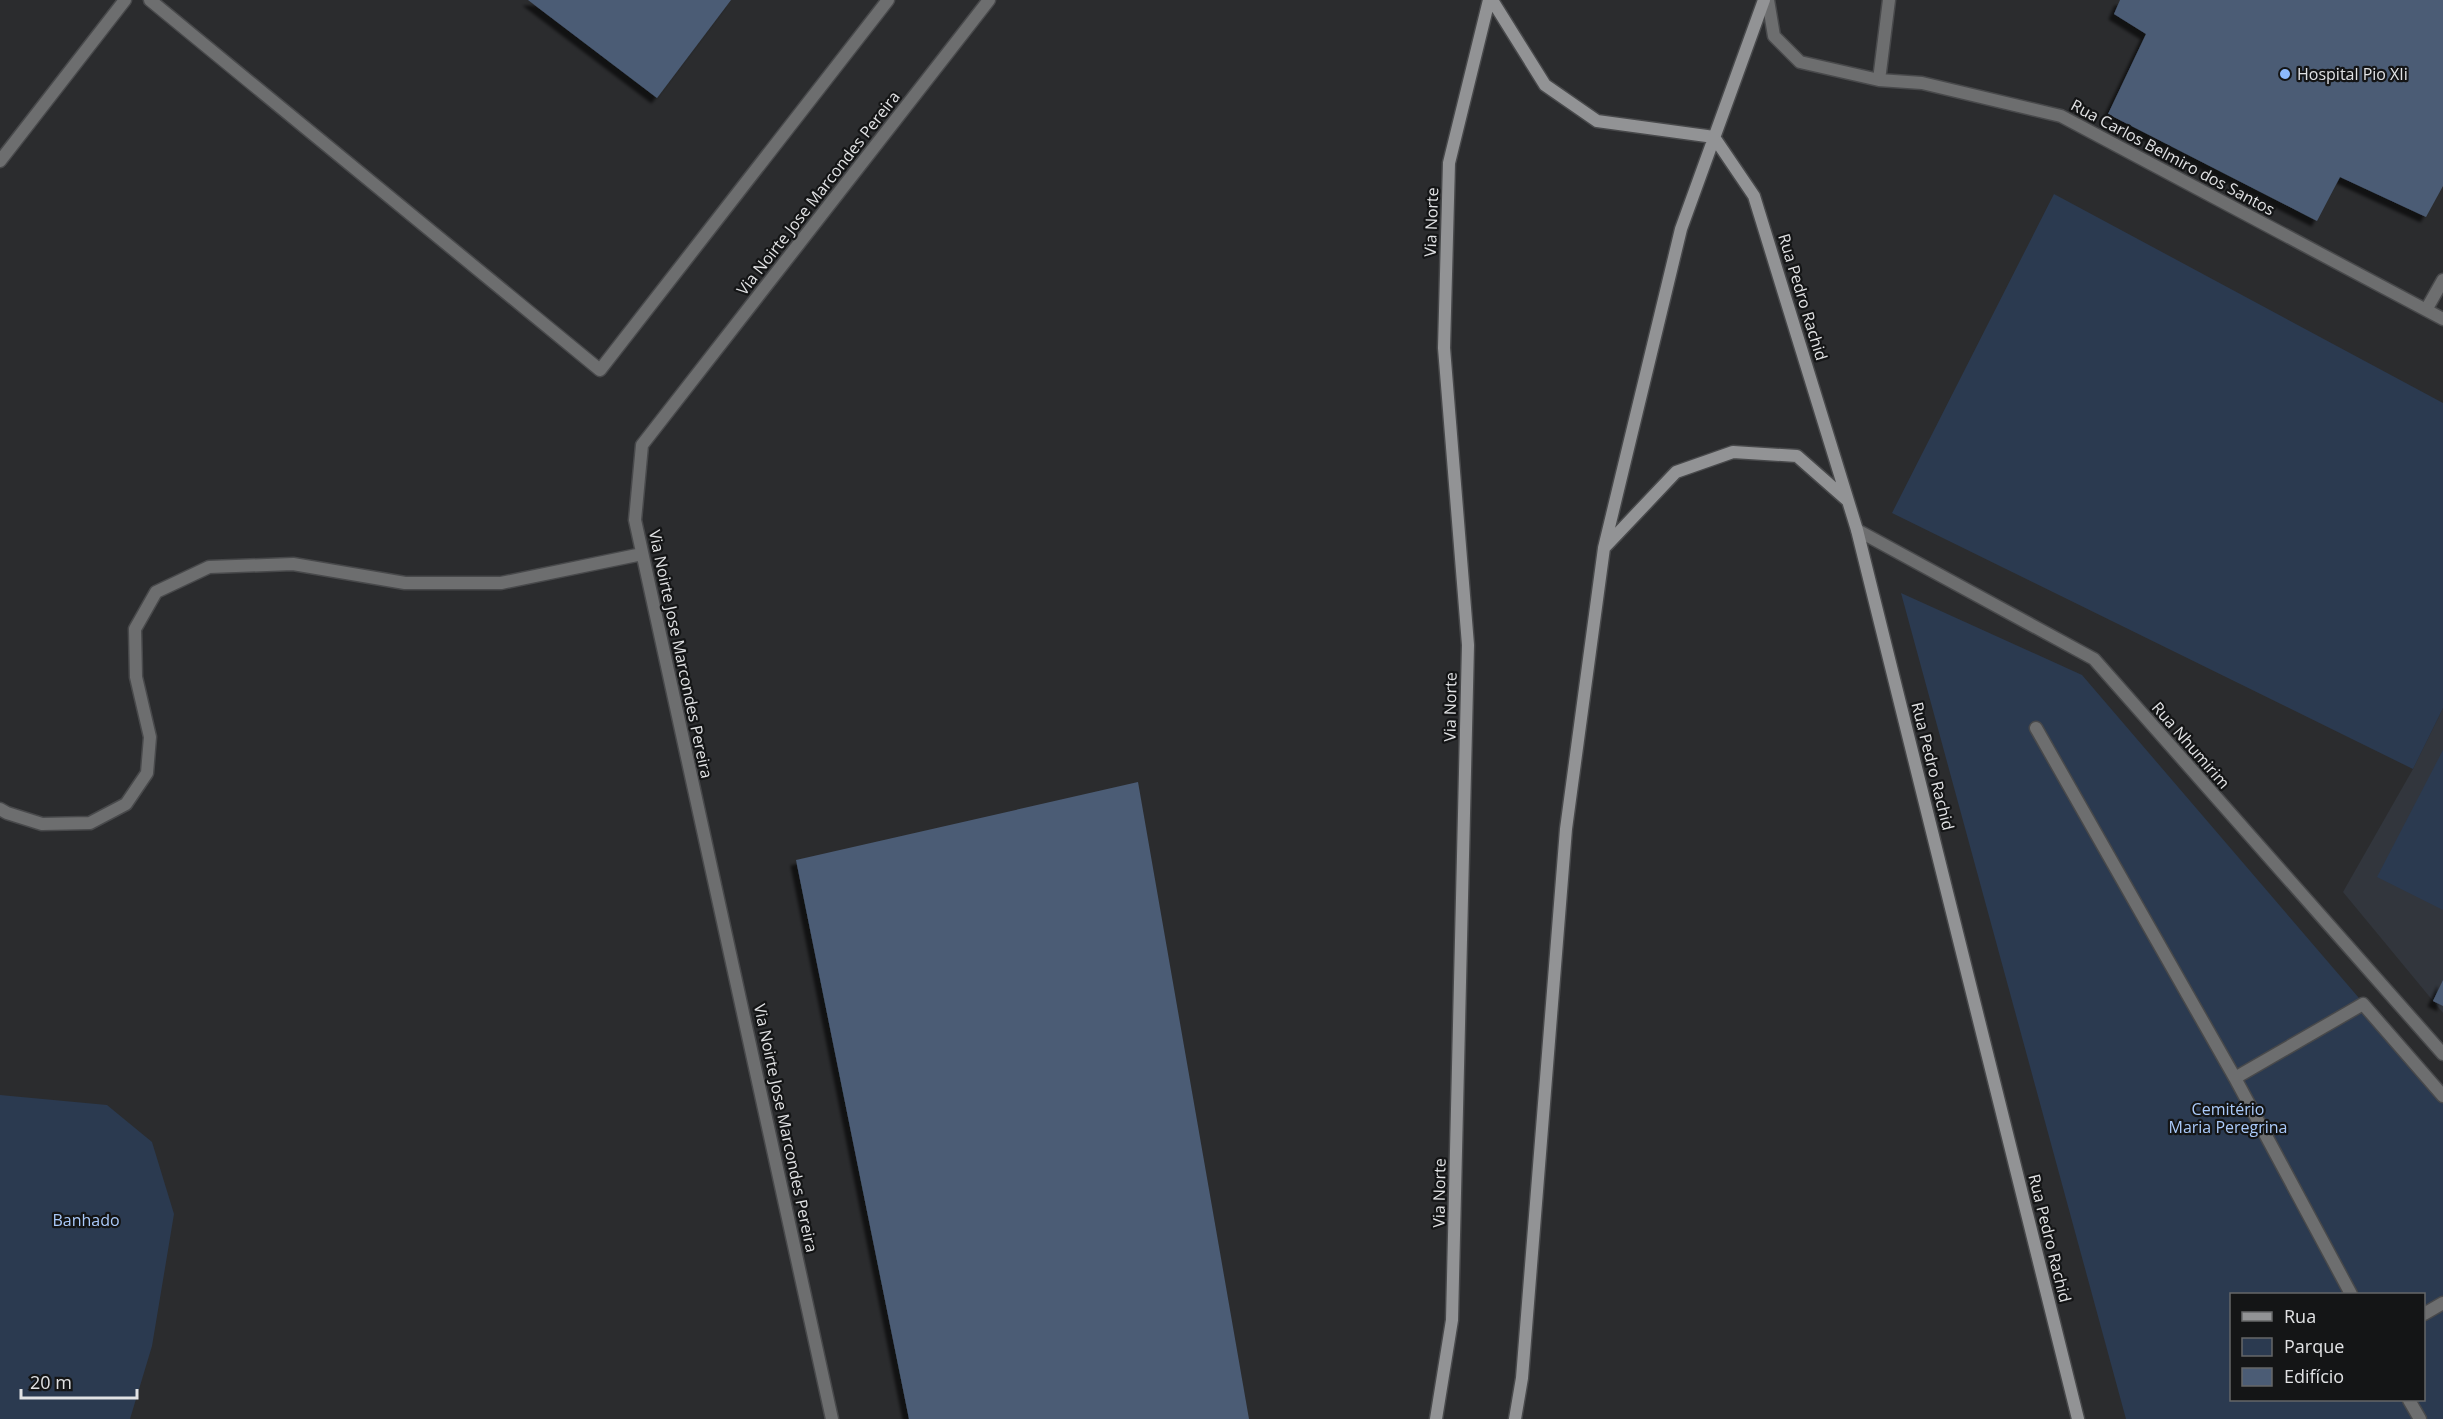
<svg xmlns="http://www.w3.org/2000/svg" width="2443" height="1419" font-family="'Open Sans',sans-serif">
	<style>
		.built { fill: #32363d }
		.green { fill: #2b3a50; fill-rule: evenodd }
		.building { fill: #4b5c75; filter: url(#shadow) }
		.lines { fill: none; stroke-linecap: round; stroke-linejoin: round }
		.lane-casing { stroke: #48494b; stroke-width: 15 }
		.street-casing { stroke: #48494b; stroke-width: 15 }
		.secondary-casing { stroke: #48494b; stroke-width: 15 }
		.lane { stroke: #6d6e6f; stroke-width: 12 }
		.street { stroke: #6d6e6f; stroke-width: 12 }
		.secondary { stroke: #929395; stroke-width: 12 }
		.poi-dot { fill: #8cb9fc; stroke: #141516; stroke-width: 2 }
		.labels { text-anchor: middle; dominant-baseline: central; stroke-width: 4.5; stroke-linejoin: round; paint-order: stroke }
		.poi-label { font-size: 16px; fill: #e1e2e4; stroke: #141516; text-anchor: start }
		.street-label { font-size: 16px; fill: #e1e2e4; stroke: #141516 }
		.park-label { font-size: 16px; fill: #aacafa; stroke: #141516 }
	</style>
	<defs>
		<filter id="shadow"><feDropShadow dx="-5.5" dy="5.5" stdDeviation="1.5" flood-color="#0009"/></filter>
	</defs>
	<rect width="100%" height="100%" fill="#2b2c2e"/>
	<path class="built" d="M2443,708V1013L2343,892L2413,769Z"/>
	<path class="green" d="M2054,194L2443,403V708L2413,769L1892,513Z
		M1901,593L2082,675L2443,1096V1419H2126ZM2232,1294H2424V1400H2232Z
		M2443,750V910L2377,877Z
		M0,1095L107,1105L152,1142L174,1214L152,1346L130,1419H0Z"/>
	<path class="building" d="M528,0H731L657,98Z
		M2120,0H2443V186L2426,217L2340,177L2317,221L2108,114L2146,34L2114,14Z
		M1138,782L1249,1419H909L796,860Z
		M2443,980V1006L2433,1001Z"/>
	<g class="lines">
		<defs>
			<path id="lane" d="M150,0L600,370L888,0
				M0,161L125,0
				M2036,728L2235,1078L2351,1294
				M0,809L7,813L42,824L90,823L126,804L147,773L150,737L136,677L135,629L156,592L209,567L293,564L405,583H501L642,554
				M2235,1078L2363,1004L2443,1096
				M2424,1314L2443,1303
				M2409,1400L2420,1419
				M832,1419L635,520L642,445L989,0"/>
			<path id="street" d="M1768,0L1774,36L1800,62L1879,80L1922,83L2061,116L2443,319
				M1879,80L1889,0
				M2426,310L2443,280
				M1857,530L2094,659L2443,1054"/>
			<path id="secondary" d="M1492,0L1545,85L1597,121L1714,137
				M1714,137L1754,196L1857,530L2078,1419
				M1605,547L1676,472L1733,452L1797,456L1847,500
				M1436,1419L1452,1320L1468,645L1444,348L1449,163L1489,0
				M1515,1419L1522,1378L1566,829L1604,548L1681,229L1764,0"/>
		</defs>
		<use href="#lane" class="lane-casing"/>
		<use href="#street" class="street-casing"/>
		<use href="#secondary" class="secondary-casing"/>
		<use href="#lane" class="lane"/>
		<use href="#street" class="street"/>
		<use href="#secondary" class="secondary"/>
	</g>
	<circle class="poi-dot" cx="2285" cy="74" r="6"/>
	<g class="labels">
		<g class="poi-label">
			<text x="2297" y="74">Hospital Pio XIi</text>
		</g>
		<g class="street-label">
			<text transform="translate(2173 157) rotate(28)">Rua Carlos Belmiro dos Santos</text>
			<text transform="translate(818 193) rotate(-52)">Via Noirte Jose Marcondes Pereira</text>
			<text transform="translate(1431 222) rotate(-88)">Via Norte</text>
			<text transform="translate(1803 297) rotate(73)">Rua Pedro Rachid</text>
			<text transform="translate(681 654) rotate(78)">Via Noirte Jose Marcondes Pereira</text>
			<text transform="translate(1450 707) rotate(-89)">Via Norte</text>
			<text transform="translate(2191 745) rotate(49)">Rua Nhumirim</text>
			<text transform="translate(1933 766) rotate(76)">Rua Pedro Rachid</text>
			<text transform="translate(786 1128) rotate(78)">Via Noirte Jose Marcondes Pereira</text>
			<text transform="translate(1439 1193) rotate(-89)">Via Norte</text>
			<text transform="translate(2050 1238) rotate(76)">Rua Pedro Rachid</text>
		</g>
		<g class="park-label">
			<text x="2228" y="1109">Cemitério<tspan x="2228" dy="18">Maria Peregrina</tspan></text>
			<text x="86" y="1220">Banhado</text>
		</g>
	</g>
	<rect x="2230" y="1293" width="195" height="108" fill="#141516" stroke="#666768" stroke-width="1.5"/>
	<rect x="2242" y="1312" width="30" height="9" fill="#929395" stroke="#666768" stroke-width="1.5"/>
	<text x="2284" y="1323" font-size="18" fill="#e1e2e4">Rua</text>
	<rect x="2242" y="1338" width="30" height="18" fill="#2b3a50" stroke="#666768" stroke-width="1.5"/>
	<text x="2284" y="1353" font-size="18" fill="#e1e2e4">Parque</text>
	<rect x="2242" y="1368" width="30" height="18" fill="#4b5c75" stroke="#666768" stroke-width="1.5"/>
	<text x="2284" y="1383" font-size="18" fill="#e1e2e4">Edifício</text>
	<path d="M21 1389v9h116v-9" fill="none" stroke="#e1e2e4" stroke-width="3"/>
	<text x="30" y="1389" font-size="18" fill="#e1e2e4" stroke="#141516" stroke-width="4.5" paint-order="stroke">20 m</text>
</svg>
